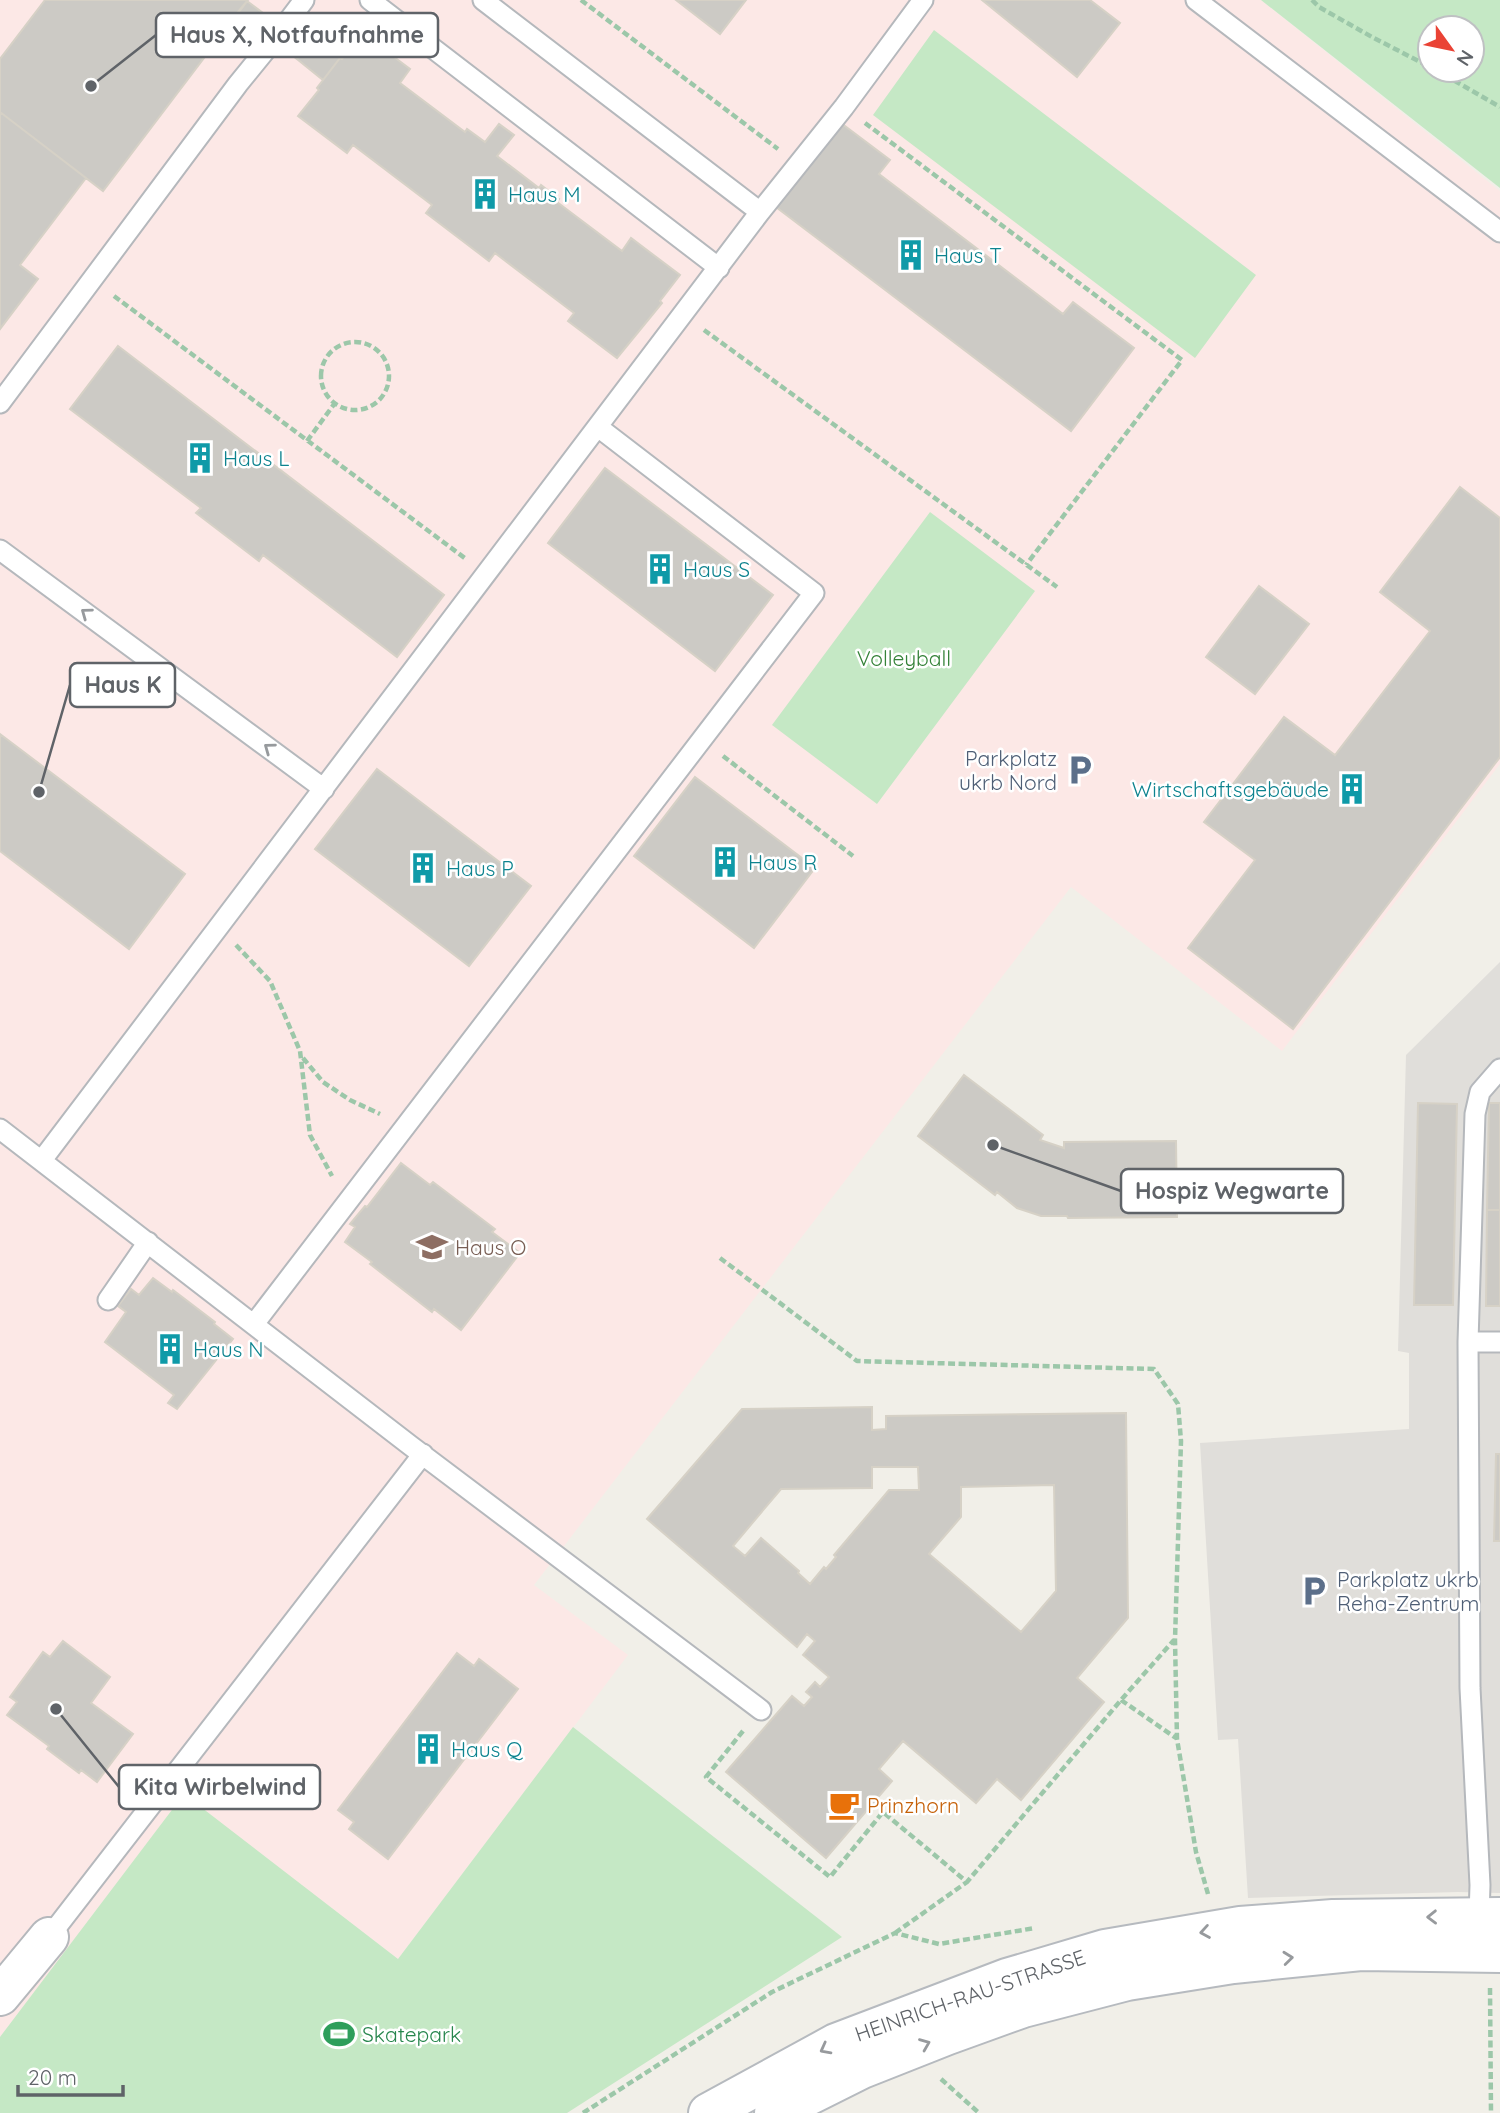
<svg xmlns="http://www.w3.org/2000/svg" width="1500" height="2113" font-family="Quicksand,sans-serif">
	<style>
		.industrial { fill: #e0deda }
		.medical { fill: #fce8e6 }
		.green { fill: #c5e8c5; fill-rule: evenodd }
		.building { fill: #cccac5; stroke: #d6d1c6; stroke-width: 2; fill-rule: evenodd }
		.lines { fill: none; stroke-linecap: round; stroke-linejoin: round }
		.lane-casing { stroke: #b5b8bc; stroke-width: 23 }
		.street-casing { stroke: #b5b8bc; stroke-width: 42 }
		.secondary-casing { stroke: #b6babf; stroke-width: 42 }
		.path { stroke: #9cc7a9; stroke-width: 4.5; stroke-dasharray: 7 3.5; stroke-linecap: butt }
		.lane { stroke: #fff; stroke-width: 19 }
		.street { stroke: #fff; stroke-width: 38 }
		.secondary { stroke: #fff; stroke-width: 38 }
		.oneway { stroke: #979a9d }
		.labels { text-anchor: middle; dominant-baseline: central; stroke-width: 5; stroke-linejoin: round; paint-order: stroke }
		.culture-label { font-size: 21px; fill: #0d838f; stroke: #fff; text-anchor: start }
		.park-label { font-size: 21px; fill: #348238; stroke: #fff }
		.service-label { font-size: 21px; fill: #4e5e75; stroke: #fff; text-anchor: end }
		.education-label { font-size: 21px; fill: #785e54; stroke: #fff; text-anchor: start }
		.food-label { font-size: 21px; fill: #c56008; stroke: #fff; text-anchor: start }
		.street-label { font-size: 21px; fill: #5f6368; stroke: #fff }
		.leisure-label { font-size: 21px; fill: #27864d; stroke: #fff; text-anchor: start }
		.leader { fill: none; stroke: #5f6368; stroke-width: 2.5 }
		.callout-dot { fill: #5f6368; stroke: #fff; stroke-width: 2.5 }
		.callout { fill: #fff; stroke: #5f6368; stroke-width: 2.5 }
		.callout-label { font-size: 23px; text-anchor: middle; font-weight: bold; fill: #5f6368 }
	</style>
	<rect width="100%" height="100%" fill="#f1efe8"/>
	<path class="industrial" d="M1500,962V1893L1458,1892L1248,1898L1238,1739L1218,1740L1200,1443L1409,1429V1353L1398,1351L1406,1055Z"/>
	<path class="medical" d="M0,0H1261L1500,191V764L1282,1051L1071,887L534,1585L628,1655L398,1959L184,1795L0,2037Z"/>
	<path class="green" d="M1261,0H1500V188ZM1430,28H1472V70H1430Z
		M934,30L1256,275L1195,358L873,115Z
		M930,512L1035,591L877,804L772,725Z
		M573,1727L842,1937L567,2113H0V2037L184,1794L398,1959Z"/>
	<path class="building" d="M45,0H248L103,191L0,112V59Z
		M676,0H746L720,34Z
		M982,0H1090L1120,23L1077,77Z
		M247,1L307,46L297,59L237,13Z
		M362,33L410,69L400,83L465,132L467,129L485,142L499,124L514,135L497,156L539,188L541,185L559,199L557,202L622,251L631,238L680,275L660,301L662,303L617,358L568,321L574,313L495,253L489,261L426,213L432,205L353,145L347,153L298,116L319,90L317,88L323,80L340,58L342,59Z
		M312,38L340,58L323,80L297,59Z
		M0,112L86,178L20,265L38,279L0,329Z
		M841,123L890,160L879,174L1063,314L1073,302L1134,348L1071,431L776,207Z
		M118,346L444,595L397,657L263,555L259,561L196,513L201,508L70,409Z
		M605,468L773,595L715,671L548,543Z
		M1460,487L1500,518V757L1293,1029L1188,948L1255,860L1204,822L1284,717L1335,755L1430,631L1380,592Z
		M1259,586L1309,624L1255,694L1206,657Z
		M0,734L185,874L129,949L0,851Z
		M377,769L531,886L469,966L315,849Z
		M695,777L815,868L754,948L634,856Z
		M964,1075L1043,1135L1040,1140L1064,1148V1142L1176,1141L1177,1217L1068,1218L1067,1216H1041L1017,1208L997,1192L995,1195L918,1136Z
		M1418,1103L1457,1104L1453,1305H1414Z
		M1489,1103H1500V1210H1487Z
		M401,1163L430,1185L433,1182L495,1229L492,1232L520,1253L461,1330L434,1309L432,1312L370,1264L372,1262L345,1242L355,1227L350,1224L365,1206L367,1207Z
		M1487,1210H1500V1306H1486Z
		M153,1278L172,1292L173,1290L215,1322L214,1324L233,1339L177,1409L168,1403L174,1395L105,1342L126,1312L118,1306L131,1289L139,1295Z
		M872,1407V1430L886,1429V1416L1126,1413L1128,1618L1077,1678L1104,1702L1021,1800L997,1779L976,1803L903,1741L879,1769L892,1781L826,1858L726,1772L792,1696L804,1706L812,1697L806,1692L815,1682L820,1687L829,1677L803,1655L815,1641L807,1634L797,1647L647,1519L742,1409ZM872,1467H918L919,1490H889L834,1555L836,1557L826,1569L824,1567L810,1584L798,1573L799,1571L761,1538L745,1556L733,1546L781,1489L872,1488ZM1054,1485L1056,1591L1021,1632L929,1554L961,1517V1487Z
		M1496,1454H1500V1541H1494Z
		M63,1641L110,1677L91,1703L133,1734L97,1782L81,1770L79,1773L47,1749L49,1746L7,1715L17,1702L10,1697L43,1652L50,1657Z
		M457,1653L474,1666L479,1659L518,1689L388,1859L349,1829L354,1822L338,1810Z"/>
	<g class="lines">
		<defs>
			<path id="lane" d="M370,0L719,268
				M483,0L760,212L844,107L923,0
				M1196,0L1500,232
				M283,28L304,0
				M0,403L238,84L273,41
				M0,550L324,789
				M0,1129L411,1446L761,1710
				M42,1160L760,212
				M108,1300L148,1242
				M254,1324L814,593L598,427
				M1468,1342L1475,1114L1480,1092L1500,1069
				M1479,1916L1480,1885L1470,1688L1468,1342H1500
				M49,1937L423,1454"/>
			<path id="street" d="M0,1996L49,1937"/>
			<path id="secondary" d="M708,2113L836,2043L1007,1978L1105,1949L1240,1926L1333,1919L1500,1917
				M774,2113L862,2069L948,2035L1023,2008L1127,1981L1233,1964L1361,1951L1500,1953"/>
		</defs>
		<use href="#lane" class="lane-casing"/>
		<use href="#street" class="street-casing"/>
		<use href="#secondary" class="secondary-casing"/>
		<path class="path" d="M581,0L778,149
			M1312,0L1319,7L1372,37L1430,67
			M1436,70L1500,107
			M865,123L1182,360L1026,565
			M114,296L466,559
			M704,330L1057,587
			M321 376a34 34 0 1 1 68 0a34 34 0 1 1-68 0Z
			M307,441L335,403
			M723,756L853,856
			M236,945L270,981L300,1051L310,1135L332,1176
			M303,1058L323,1082L350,1100L380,1114
			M720,1258L857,1361L1154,1369L1178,1404L1181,1441L1175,1640L1177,1739L1196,1852L1208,1894
			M1121,1700L1176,1738
			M743,1731L706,1777L830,1877L883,1812L967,1882L1121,1700L1174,1640
			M895,1933L967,1882
			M1490,1988L1491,2113
			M941,2079L979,2113
			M583,2113L772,1992L895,1933L939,1944L1035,1928"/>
		<use href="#lane" class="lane"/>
		<use href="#street" class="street"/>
		<use href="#secondary" class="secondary"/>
	</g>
	<defs><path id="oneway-chevron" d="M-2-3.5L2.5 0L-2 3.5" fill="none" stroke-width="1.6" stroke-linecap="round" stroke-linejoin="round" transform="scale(1.75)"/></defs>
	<g class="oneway">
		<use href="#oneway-chevron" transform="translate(86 613) rotate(-144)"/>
		<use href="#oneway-chevron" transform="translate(269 748) rotate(-144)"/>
		<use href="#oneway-chevron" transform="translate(1432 1917) rotate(179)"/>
		<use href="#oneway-chevron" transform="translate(1205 1932) rotate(170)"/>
		<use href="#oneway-chevron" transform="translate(1288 1958) rotate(-6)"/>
		<use href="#oneway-chevron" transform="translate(925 2044) rotate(-22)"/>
		<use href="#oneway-chevron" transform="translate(825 2049) rotate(152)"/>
	</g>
	<defs>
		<symbol id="building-bare" viewBox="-9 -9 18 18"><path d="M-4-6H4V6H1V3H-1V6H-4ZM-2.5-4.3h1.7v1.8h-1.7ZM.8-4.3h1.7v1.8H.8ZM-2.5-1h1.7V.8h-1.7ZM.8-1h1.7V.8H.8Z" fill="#0f9aa8" stroke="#fff" stroke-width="2.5" paint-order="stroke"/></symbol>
		<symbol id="parking-bare" viewBox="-9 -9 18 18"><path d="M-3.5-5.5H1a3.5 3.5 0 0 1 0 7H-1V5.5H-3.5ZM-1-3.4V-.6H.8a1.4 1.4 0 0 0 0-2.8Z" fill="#5c6f8a" stroke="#fff" stroke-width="2.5" paint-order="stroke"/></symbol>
		<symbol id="university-bare" viewBox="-9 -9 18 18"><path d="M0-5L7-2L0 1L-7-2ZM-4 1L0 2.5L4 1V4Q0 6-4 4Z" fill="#8d6e63" stroke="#fff" stroke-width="2.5" paint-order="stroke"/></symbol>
		<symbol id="cafe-bare" viewBox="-9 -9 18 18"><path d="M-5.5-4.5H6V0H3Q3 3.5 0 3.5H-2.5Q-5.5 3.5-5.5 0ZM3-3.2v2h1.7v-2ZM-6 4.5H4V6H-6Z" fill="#e8710a" stroke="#fff" stroke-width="2.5" paint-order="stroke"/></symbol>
		<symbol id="stadium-bare" viewBox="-9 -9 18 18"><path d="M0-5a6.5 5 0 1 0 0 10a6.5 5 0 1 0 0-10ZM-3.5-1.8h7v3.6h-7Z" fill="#2e9e5b" stroke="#fff" stroke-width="2.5" paint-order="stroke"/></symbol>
	</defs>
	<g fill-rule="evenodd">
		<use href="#building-bare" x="463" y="172" width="44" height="44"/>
		<use href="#building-bare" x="889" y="233" width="44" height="44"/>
		<use href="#building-bare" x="178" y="436" width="44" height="44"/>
		<use href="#building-bare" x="638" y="547" width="44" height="44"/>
		<use href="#parking-bare" x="1058" y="748" width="44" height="44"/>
		<use href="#building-bare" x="1330" y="767" width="44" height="44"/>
		<use href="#building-bare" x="703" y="840" width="44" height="44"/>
		<use href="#building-bare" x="401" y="846" width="44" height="44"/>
		<use href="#university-bare" x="410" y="1225" width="44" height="44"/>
		<use href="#building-bare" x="148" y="1327" width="44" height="44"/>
		<use href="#parking-bare" x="1292" y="1569" width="44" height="44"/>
		<use href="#building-bare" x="406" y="1727" width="44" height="44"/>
		<use href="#cafe-bare" x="822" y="1783" width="44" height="44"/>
		<use href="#stadium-bare" x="317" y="2012" width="44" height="44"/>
	</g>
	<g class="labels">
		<g class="culture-label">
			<text x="508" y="194">Haus M</text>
			<text x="934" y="255">Haus T</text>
			<text x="223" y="458">Haus L</text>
			<text x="683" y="569">Haus S</text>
			<text x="1329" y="789" text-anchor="end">Wirtschaftsgebäude</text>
			<text x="748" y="862">Haus R</text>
			<text x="446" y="868">Haus P</text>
			<text x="193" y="1349">Haus N</text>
			<text x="451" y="1749">Haus Q</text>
		</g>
		<g class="park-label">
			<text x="904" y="658">Volleyball</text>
		</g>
		<g class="service-label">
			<text x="1057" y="758">Parkplatz<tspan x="1057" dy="24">ukrb Nord</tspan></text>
			<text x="1337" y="1579" text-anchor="start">Parkplatz ukrb<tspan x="1337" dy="24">Reha-Zentrum</tspan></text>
		</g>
		<g class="education-label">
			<text x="455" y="1247">Haus O</text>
		</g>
		<g class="food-label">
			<text x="867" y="1805">Prinzhorn</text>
		</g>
		<g class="street-label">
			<text transform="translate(970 1995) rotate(-19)">HEINRICH-RAU-STRASSE</text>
		</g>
		<g class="leisure-label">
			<text x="362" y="2034">Skatepark</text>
		</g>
	</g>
	<path class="leader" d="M91 86L156 35M39 792L70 685M993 1145L1121 1191M56 1709L119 1787"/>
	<g class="callout-dot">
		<circle cx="91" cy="86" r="7"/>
		<circle cx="39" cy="792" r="7"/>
		<circle cx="993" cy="1145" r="7"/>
		<circle cx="56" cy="1709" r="7"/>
	</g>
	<g class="callout">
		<rect x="156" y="13" width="282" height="44" rx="7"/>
		<rect x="70" y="663" width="105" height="44" rx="7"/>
		<rect x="1121" y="1169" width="222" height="44" rx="7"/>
		<rect x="119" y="1765" width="201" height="44" rx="7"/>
	</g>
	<g class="callout-label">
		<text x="297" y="43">Haus X, Notfaufnahme</text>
		<text x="123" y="693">Haus K</text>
		<text x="1232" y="1199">Hospiz Wegwarte</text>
		<text x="220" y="1795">Kita Wirbelwind</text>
	</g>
	<g transform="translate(1451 49) rotate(123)"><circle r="33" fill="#ffffff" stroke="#bfc1c3" stroke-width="2"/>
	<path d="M0-5L12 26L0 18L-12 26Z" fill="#ea4335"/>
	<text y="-10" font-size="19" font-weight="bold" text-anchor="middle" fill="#5f6368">N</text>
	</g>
	<path d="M18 2085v10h105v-10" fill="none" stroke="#5f6368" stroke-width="3.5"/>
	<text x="28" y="2085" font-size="21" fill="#5f6368" stroke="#ffffff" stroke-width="5" paint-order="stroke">20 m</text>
</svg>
